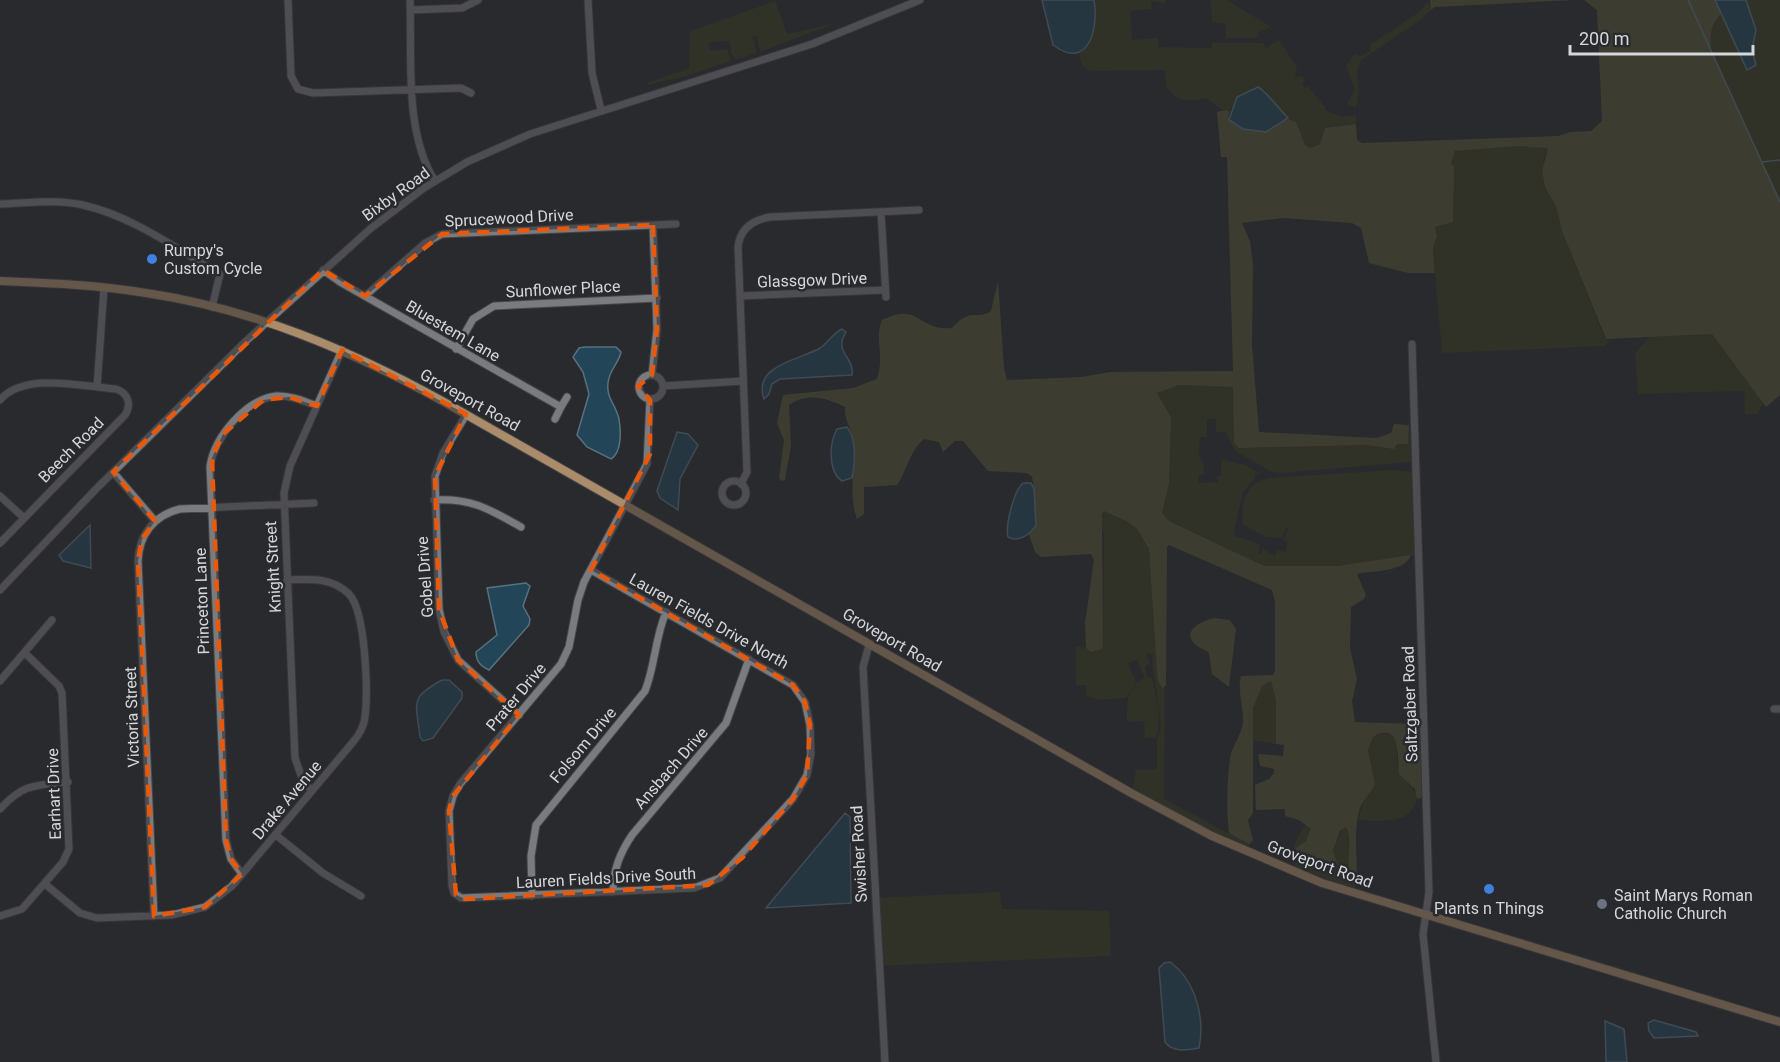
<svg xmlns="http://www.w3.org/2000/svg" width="1780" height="1062" font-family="Roboto,sans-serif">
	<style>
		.green { fill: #393a1f }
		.forest { fill: #535533 }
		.water { fill: #234558; stroke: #59717f; stroke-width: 1.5 }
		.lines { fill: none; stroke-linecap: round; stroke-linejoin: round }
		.stream { stroke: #59717f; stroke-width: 1.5 }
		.minor-casing { stroke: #454649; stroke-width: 9 }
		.major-casing { stroke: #454649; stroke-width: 10 }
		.minor { stroke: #7a7b7f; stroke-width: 7 }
		.major { stroke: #aa8c6a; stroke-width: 8 }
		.marked { fill: none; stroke: #e8590c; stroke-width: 4.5; stroke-dasharray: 12 8; stroke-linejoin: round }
		.shop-dot { fill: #3f7fe0; stroke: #292a2e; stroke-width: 2 }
		.worship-dot { fill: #6b7280; stroke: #292a2e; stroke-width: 2 }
		.labels { text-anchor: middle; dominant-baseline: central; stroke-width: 5; stroke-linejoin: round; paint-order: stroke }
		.street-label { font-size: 16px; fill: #d6d7d9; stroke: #292a2e }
		.poi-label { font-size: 16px; fill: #d6d7d9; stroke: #292a2e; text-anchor: start }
	</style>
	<rect width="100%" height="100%" fill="#292a2e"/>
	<path class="green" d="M1094,0H1165V4L1151,1L1152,9L1130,11L1132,40L1158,38V47L1212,48V43H1263L1266,48L1279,40L1297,67L1295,77L1302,76L1305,81L1302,84L1304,88L1308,86L1325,107V110L1341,117L1356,115V124L1325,128L1320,144L1310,148L1305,145L1296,123L1275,107L1265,90L1258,87L1237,97L1230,112L1221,109L1207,98C1189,102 1176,103 1166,86L1165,70L1091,71L1082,66L1079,52C1097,44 1097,17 1094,0Z
		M1210,0H1227L1268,25L1272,30L1268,28L1258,33L1259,37L1256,38H1226V24L1212,22Z
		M1746,0H1780V201L1711,51C1710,34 1710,25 1722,13L1747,69L1755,59L1752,49L1756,30Z
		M775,1L787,34L836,23L760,52L757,36H752L757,53L735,60L731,53L730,41L709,42V51L727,49L731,61L687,76L647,85V83L689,68L690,31Z
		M1428,2L1431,10L1419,21L1360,61L1357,71L1359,88L1356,108L1347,104L1355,90L1346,66L1354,54L1360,56L1370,51V45L1419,12Z
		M1518,146L1549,147L1544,158L1543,180L1556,206L1562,231L1605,339L1610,341L1605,346L1442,353L1433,248L1437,236L1435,227L1453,222L1452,155L1457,150Z
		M1712,333L1763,403L1758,414H1745L1744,391L1638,394L1635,353L1650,337Z
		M1179,385L1234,387V443L1239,448L1397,444L1409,435L1410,425L1411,462L1280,473L1272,472L1235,451L1225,431L1216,433V419H1207V437H1200L1199,454L1203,463L1204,475H1198V483L1218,482L1217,477L1221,475V459L1245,465L1261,474L1255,473V478L1243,492L1234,531L1235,536L1260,544L1258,554L1255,553L1261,555L1262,548L1275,556L1278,550L1285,552L1288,542L1283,540L1288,529L1287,526L1282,538L1266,537L1243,525C1240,503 1246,482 1270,478L1391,470L1412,472L1416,555L1337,566H1264L1169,521L1162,513L1169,484L1171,417L1157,393L1159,390Z
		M1104,511L1128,522L1137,529L1149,549L1158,682L1165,688L1164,799L1249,844V847L1203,827L1133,788L1136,770L1157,769V739L1161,727L1152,660L1153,653L1146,654L1150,663L1145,667L1147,677L1152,678C1157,697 1162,719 1156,738H1145L1144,721L1127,722C1127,704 1126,686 1145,678L1137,660L1128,663L1136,682L1126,698L1099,700L1086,696V685H1076V646L1086,648L1091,652L1103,645L1104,535L1101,521Z
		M1271,681L1276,701V744L1252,740C1253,721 1249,689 1271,681Z
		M1384,733C1404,738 1394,753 1398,767C1403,784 1427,791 1411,811C1401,824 1372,821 1358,820L1364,799L1375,784L1368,750L1373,737Z
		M1304,826L1311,829V834L1302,845L1297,862L1314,870L1333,852L1343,827L1348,829L1350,871L1355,887L1344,886L1295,867L1294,845Z
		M1000,892L1002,909L1109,911L1111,956L874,966L871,898Z"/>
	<path class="forest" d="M1430,0H1574L1435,7L1431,10Z
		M1584,0H1715L1722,13C1710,25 1710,34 1711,51L1780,201V395L1766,407L1712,334L1606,339L1562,231L1556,206L1545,187L1542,171L1548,148L1518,146L1455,151L1451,164L1454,166L1453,222L1435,227L1437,236L1433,248L1435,273H1408L1369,263L1361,228L1352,223L1283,218L1242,223L1250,241L1253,265L1252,345L1259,432L1376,438L1391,433L1394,424L1409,425L1408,444H1397L1394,449L1367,445L1239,448L1234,443L1233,387L1179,385L1157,393L1171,417L1169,484L1162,513L1169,521L1264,566H1337L1411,555C1405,573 1372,570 1357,574L1366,595L1364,599L1351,607L1350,648L1357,679L1352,701L1355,722L1417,724L1419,726L1422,790L1421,798L1417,799L1415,789L1399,774C1397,760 1402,720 1373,737L1368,750L1375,784C1371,793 1364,798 1360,808C1352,833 1359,859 1356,884C1341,872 1355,842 1346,827L1340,831L1333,851L1337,863L1335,868L1322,873L1296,860V848L1306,841L1311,829L1299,820L1285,816V809L1256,810L1255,785L1269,779L1274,773V769L1260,766L1258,754L1283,756L1284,745L1276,744V701L1271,681L1262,686L1253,708V813L1248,820L1253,840L1249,844L1229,833C1226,809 1227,782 1230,758C1232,746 1241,736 1243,723C1244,707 1237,692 1241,676L1273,675L1275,671V602L1272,590L1169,545L1167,547L1166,685L1163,688L1158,682L1157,672L1149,549L1137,529L1128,522L1104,511L1102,515L1103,645L1102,649L1091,652L1086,648L1085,623L1094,560L1091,554L1041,557L1035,552L1028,532L1036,525L1033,482L1032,477L1027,473L988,471L963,441H955L943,452L939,442L924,439C909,452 908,469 897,485L864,487V514L857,519C847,492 857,467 853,439C851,427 844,420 845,407C827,398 807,392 789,405L791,446L785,480L781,481L779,478L784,440L777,423L783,395L853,388L877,379C885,355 874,339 882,320C920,301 917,331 952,328C972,306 976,321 991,311L998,281L1004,368L1007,380L1082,377L1110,372L1233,371L1227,157H1221L1217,112L1226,110L1230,112L1228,117L1260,132L1289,119L1296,122L1305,145L1310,148L1320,144L1325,128L1356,124L1357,140L1362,143L1558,136L1571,132L1591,131L1602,121L1597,10Z
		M1214,618L1230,620L1236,629L1229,687L1212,674L1209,653C1205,649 1201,649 1197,646C1179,631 1202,621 1214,618Z"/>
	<path class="water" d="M1042,0H1094C1099,27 1089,72 1053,45Z
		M1715,0H1746L1756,30L1752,49L1756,65L1747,70Z
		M1258,87C1265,90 1280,110 1288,118L1266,132L1243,129L1229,120L1237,97Z
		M842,329L846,332C833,353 855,357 852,375L780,379L772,384L769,394L764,399C752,365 800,360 820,348C829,342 832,334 842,329Z
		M585,347H616L621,352C619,363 609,370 608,383C606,398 616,405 619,419C621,431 622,452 611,459L587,447L577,435L589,394L583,372L573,357L579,348Z
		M847,427C857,439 855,464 852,478L842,481C828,472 829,443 837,429Z
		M677,432L688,434L698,445L680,479L678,510L660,498L657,491Z
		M1023,483H1031L1034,489L1036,525C1031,534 1018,543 1008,537C1005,526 1014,490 1023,483Z
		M90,525L91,568L63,561L59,555Z
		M526,583L530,586L523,606L530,619L529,625L489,670C481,666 476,662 476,652L497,635L487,588Z
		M442,680H449L462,692V698L433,738L423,741L420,737C416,702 409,698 442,680Z
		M845,813L850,817L851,903L766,908Z
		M1170,962C1196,981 1205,1018 1199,1048C1187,1050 1173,1053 1165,1042L1159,968L1164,963Z
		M1654,1020L1696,1032L1698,1036L1654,1038L1649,1031L1648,1023Z
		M1605,1021L1624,1029L1627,1062H1606Z"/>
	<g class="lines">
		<path class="stream" d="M1688,0L1780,202
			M1762,162L1780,160"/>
		<defs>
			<path id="minor" d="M288,0L291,76L298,89
				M410,0C412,57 404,133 435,181
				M588,0L592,73L601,110
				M410,10L462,8L478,0
				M298,89L313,93L461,88L471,93
				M0,204C28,203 56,199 83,205C132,216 177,249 220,274L212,307
				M881,212L886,297
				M323,270L340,282L561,407L567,397
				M365,296L425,243L442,234L676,224
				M740,296L885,290
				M1412,344L1429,892L1423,934L1436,1062
				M456,349L473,319L494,306L657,298
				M639 387a12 12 0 1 1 24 0a12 12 0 1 1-24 0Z
				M652,375L657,329L653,225
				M663,386L743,381
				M97,387L104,288
				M0,400C24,372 82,386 116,389C128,393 132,404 125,415L0,543
				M466,415L443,453L435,476L439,609L444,632L458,660L519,715
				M555,419L561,407
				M113,472L155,521
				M722 493a12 12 0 1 1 24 0a12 12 0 1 1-24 0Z
				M741,484L747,472L738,247C740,229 752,220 770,217L919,210
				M0,496L23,517
				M434,500C472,498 489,509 521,527
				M591,570L793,685L805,702L810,725L811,754L807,775L793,799L720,878L694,888L461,898L454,893L452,886L449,811L453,796L460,784L561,664L569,647L578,600L584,582L647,464L650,400
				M0,590L96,489L247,340L370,229L424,188L467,162L530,134L812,44L920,0
				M869,645L863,667L885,1062
				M0,681L52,620
				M1774,709H1780
				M312,791L303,781L295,758L284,493L290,466L342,350
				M0,809C23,784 35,785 68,782
				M276,835L323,873L361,896
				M242,874L231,859L226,840L210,466C215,437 245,400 276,396C290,395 304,401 317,406
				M45,884L80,913L97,918L172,915L205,907L232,886L353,742C359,735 364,727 365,717C368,692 366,612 349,594C332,577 309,579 287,580
				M613,892C613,870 620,853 632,835L726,723L749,659
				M532,896L531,856L536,825L645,691C655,666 655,638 666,612
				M0,916L22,909L63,862L69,849L62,693L59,686L25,653
				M154,916L138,561C139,535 154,515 180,509L314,503"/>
			<path id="major" d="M0,281C49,283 98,285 146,293C253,309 350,350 444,402L1133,794L1212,836L1322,883L1780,1022"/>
		</defs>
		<use href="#minor" class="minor-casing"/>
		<use href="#major" class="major-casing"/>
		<use href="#minor" class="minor"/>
		<use href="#major" class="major"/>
	</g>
	<path d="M0 0H1780V1062H0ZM653,225L657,329L652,375L638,386L650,400V454L591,570L793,685L805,702L810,725L807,775L793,799L742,858L708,885L465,899L456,895L449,811L453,796L519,715L458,660L439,609L435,476L466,414L342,350L317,406L289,397L263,400L223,434L212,458L226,840L231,859L242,874L205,907L154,916L138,561L142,539L155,521L113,472L323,270L365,296L442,234Z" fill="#292a2e" fill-opacity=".55" fill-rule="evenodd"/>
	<path class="marked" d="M653,225L657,329L652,375L638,386L650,400V454L591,570L793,685L805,702L810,725L807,775L793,799L742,858L708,885L465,899L456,895L449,811L453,796L519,715L458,660L439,609L435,476L466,414L342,350L317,406L289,397L263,400L223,434L212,458L226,840L231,859L242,874L205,907L154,916L138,561L142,539L155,521L113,472L323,270L365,296L442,234Z"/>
	<g class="shop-dot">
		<circle cx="152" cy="259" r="6"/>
		<circle cx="1489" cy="889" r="6"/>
	</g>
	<circle class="worship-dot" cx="1602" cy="904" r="6"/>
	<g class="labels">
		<g class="street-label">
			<text transform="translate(396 194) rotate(-36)">Bixby Road</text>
			<text transform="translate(509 218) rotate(-3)">Sprucewood Drive</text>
			<text transform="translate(812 280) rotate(-2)">Glassgow Drive</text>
			<text transform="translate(563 289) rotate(-3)">Sunflower Place</text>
			<text transform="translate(453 331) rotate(30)">Bluestem Lane</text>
			<text transform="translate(470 400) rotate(29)">Groveport Road</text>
			<text transform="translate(71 450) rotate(-45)">Beech Road</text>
			<text transform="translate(273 567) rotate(-93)">Knight Street</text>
			<text transform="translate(425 577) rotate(-94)">Gobel Drive</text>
			<text transform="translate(202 601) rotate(-92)">Princeton Lane</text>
			<text transform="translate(709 621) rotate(29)">Lauren Fields Drive North</text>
			<text transform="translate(892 640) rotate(30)">Groveport Road</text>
			<text transform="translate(516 697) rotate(-50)">Prater Drive</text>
			<text transform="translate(1410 704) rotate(-92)">Saltzgaber Road</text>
			<text transform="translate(132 717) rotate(-92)">Victoria Street</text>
			<text transform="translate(583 745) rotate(-50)">Folsom Drive</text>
			<text transform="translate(671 768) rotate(-49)">Ansbach Drive</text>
			<text transform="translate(54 794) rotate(-92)">Earhart Drive</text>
			<text transform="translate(287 800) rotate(-50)">Drake Avenue</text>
			<text transform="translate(859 854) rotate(-93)">Swisher Road</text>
			<text transform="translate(1320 864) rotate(20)">Groveport Road</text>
			<text transform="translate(606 878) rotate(-3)">Lauren Fields Drive South</text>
		</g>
		<g class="poi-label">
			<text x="164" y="250">Rumpy's<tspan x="164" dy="18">Custom Cycle</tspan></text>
			<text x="1614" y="895">Saint Marys Roman<tspan x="1614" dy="18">Catholic Church</tspan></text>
			<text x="1489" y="908" text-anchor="middle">Plants n Things</text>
		</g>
	</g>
	<path d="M1570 45v9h183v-9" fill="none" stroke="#d6d7d9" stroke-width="3"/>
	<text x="1579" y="45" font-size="18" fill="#d6d7d9" stroke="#292a2e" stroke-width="4.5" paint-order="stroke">200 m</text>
</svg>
